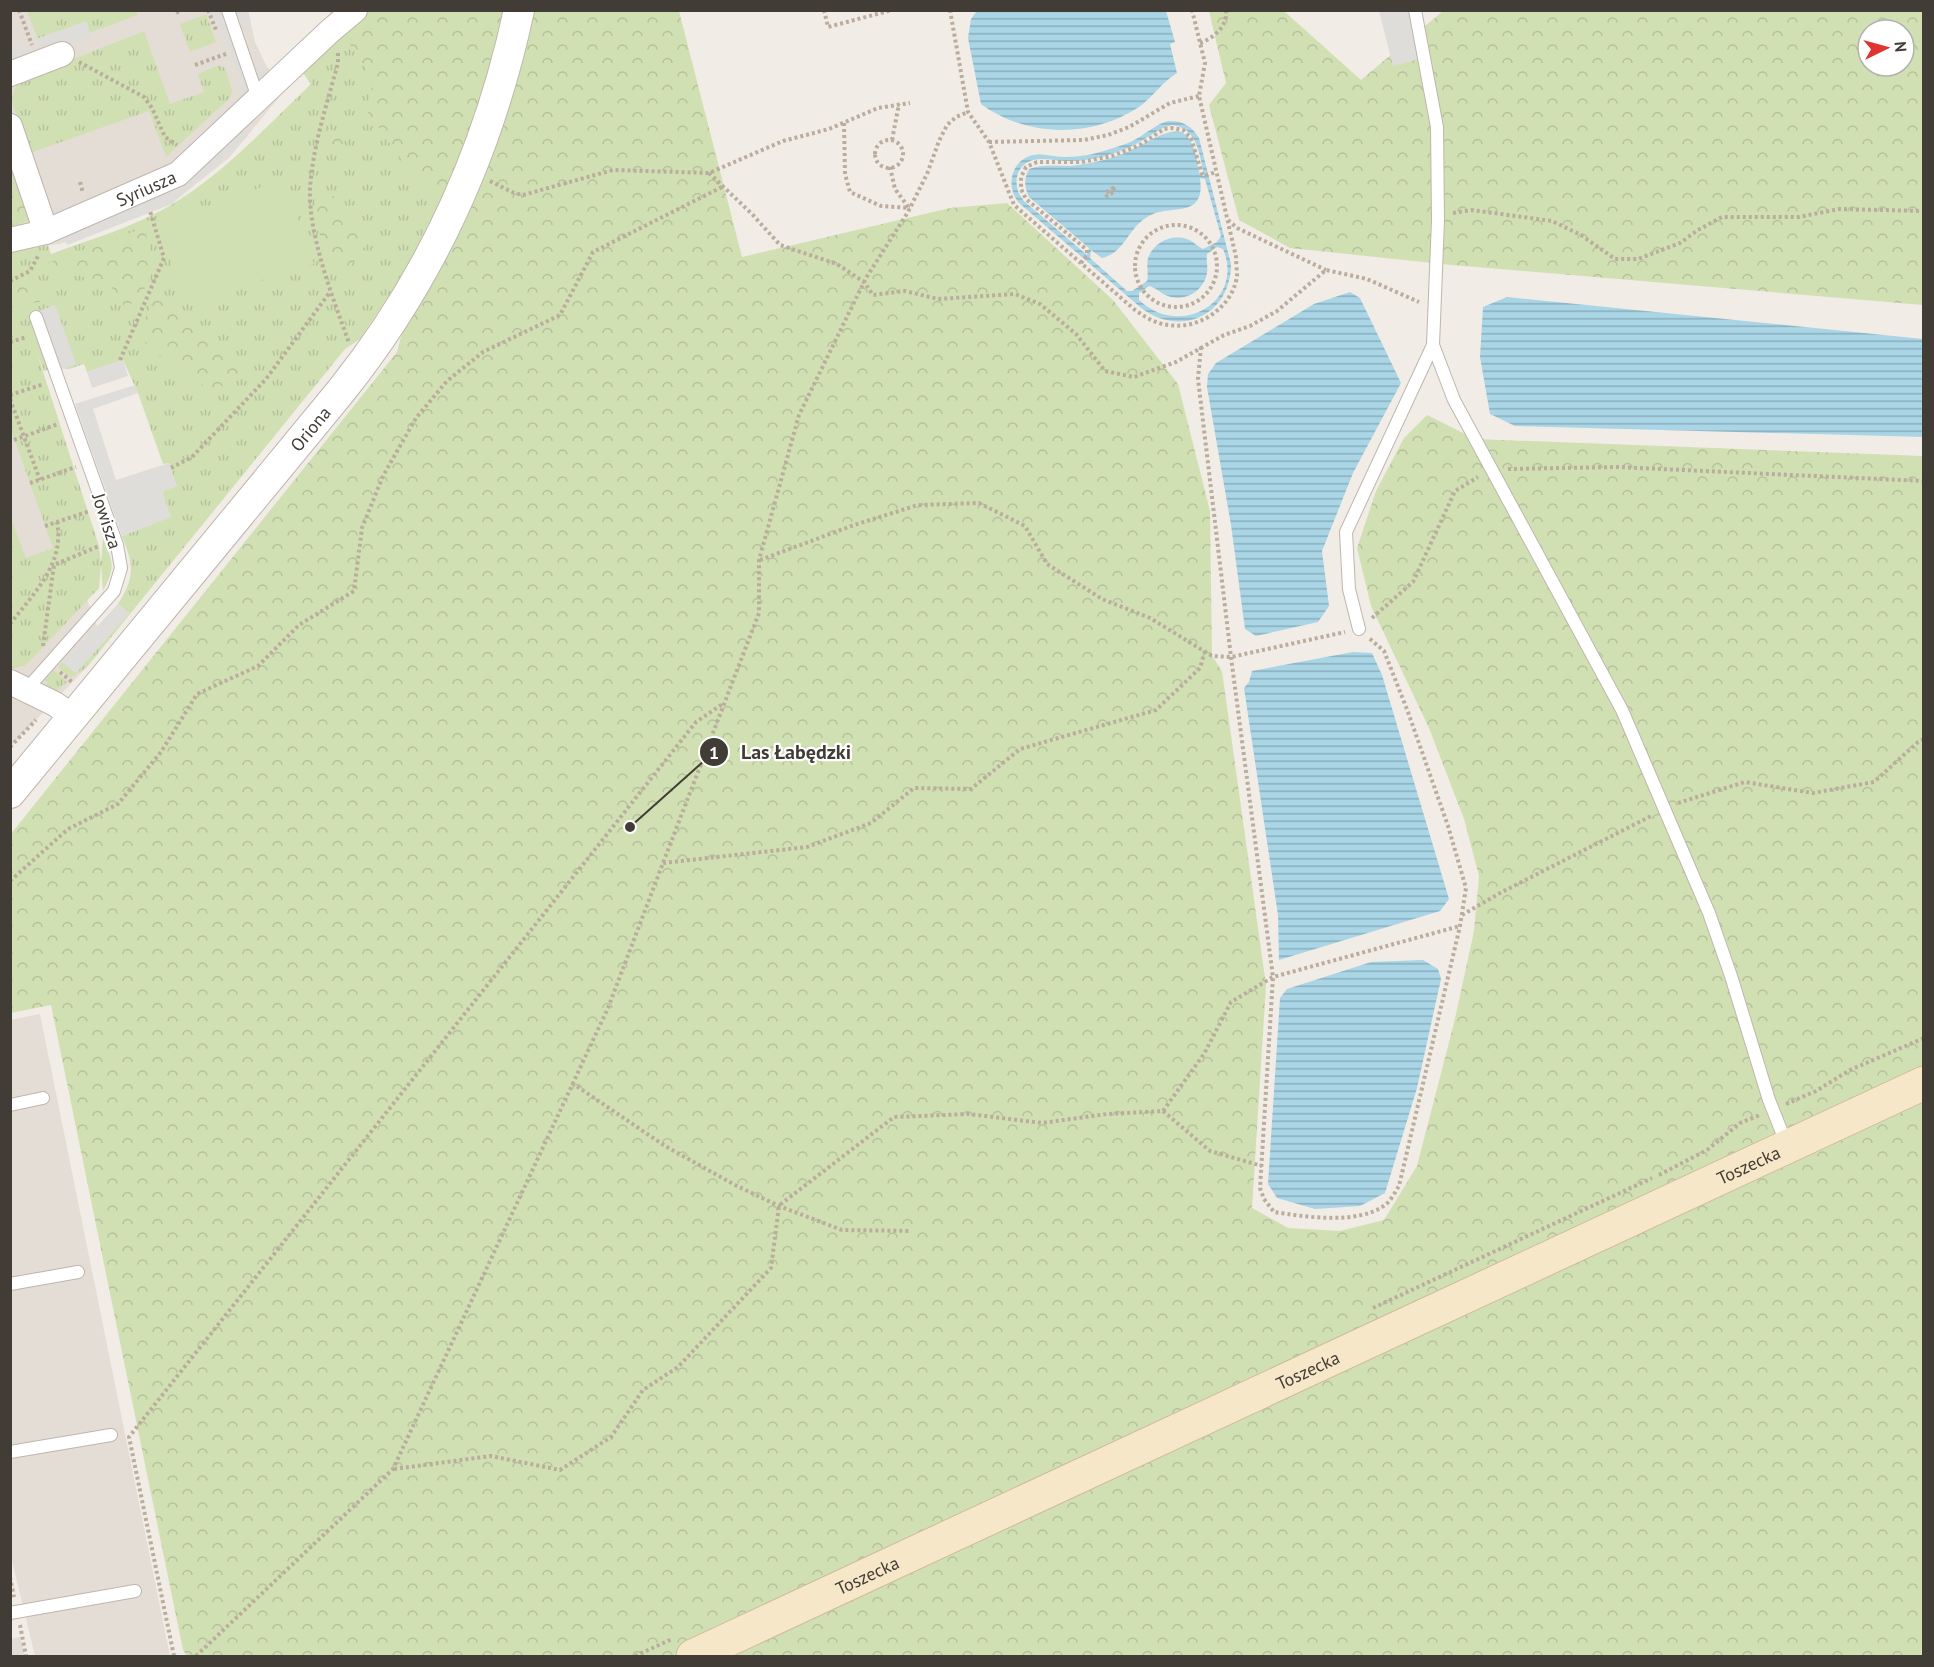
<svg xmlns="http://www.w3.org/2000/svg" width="1934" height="1667" font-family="'PT Sans',sans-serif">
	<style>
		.residential { fill: #e4ddd5 }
		.grass { fill: url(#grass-tufts) }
		.forest { fill: url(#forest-crowns); fill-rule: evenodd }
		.pitch { fill: #d1e0b3 }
		.parking { fill: #dfddda }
		.water { fill: url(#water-rules); fill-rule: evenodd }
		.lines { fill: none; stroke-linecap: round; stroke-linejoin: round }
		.service-casing { stroke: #beb6ad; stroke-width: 14 }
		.minor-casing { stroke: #beb6ad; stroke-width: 26 }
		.tertiary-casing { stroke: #beb6ad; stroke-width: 32 }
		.secondary-casing { stroke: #cebb9d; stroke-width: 35 }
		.path { stroke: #bbad9d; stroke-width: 4; stroke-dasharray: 3 3; stroke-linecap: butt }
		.service { stroke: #fff; stroke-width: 12 }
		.minor { stroke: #fff; stroke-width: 24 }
		.tertiary { stroke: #fff; stroke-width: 30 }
		.secondary { stroke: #f7e7c9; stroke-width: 33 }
		.labels { text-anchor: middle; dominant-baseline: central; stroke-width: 4.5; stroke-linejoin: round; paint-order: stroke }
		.street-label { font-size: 18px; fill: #423c36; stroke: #fff }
		.leader { fill: none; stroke: #423c36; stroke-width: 2 }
		.callout-dot { fill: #423c36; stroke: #fff; stroke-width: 2 }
		.mark-label { font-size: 18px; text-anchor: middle; font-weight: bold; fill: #fff }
		.callout-label { font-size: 20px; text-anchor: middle; font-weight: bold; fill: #423c36; stroke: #fff; stroke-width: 4.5; stroke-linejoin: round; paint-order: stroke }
	</style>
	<defs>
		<pattern id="grass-tufts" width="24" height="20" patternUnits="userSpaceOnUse" patternTransform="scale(1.5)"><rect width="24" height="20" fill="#d1e0b3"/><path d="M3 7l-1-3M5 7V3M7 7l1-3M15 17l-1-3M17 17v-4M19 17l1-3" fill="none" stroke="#b5c19b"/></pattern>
		<pattern id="forest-crowns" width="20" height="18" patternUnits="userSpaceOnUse" patternTransform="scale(1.5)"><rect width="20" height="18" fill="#d1e0b3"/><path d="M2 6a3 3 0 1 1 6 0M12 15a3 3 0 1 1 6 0" fill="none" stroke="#b5c19b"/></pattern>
		<pattern id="water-rules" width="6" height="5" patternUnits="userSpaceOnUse" patternTransform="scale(1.5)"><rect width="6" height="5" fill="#a9d5e6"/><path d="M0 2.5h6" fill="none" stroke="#8baebb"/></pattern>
	</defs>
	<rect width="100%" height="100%" fill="#f1ece6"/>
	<path class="residential" d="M10,11H248L255,42L266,65L285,90L229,158L181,196L60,244L48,245L45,242L11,250Z
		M10,398L104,644L87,667L11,746Z
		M40,1014L170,1656H35L10,1553V1020Z"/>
	<path class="grass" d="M137,10L138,15L42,50L27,11Z
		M206,14L216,42L190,52L180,24Z
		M361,20L443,197L402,276L360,339L345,349L87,667L71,678L58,667L62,662L76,673L129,613L118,604C135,576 134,566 122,536L170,517L162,491L176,486L169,463L163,464L138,393L123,360L87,372L84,364L69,369L53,368L44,371L38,356L99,546L101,563L103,538C113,563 116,566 103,591L101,565L99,588L30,661L24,666L11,669V518L26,558L53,548L11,430V252L48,245L51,254C91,239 134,227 171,205C224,173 267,126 311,84L303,73Z
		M144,31L170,104L204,92L198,74L219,65L225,68L232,90L230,98L166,157L149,111L30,153L11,100L18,81Z
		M54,670L67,682L55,692L48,688L45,679Z"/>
	<path class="forest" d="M329,11H679L742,257L950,208L1007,203L1113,300L1178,384L1210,511L1212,656L1222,671L1266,985L1252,1208L1288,1228L1340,1231L1384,1220L1417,1166L1454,1023L1474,931L1479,876L1464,819L1429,728L1371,606L1357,548L1376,491L1404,438L1427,415L1475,439L1923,456V1656H187L183,1650L51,1005L11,1013L10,835L397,352L437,197L413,176L367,111L373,81Z
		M1209,11H1284L1361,80L1443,11H1923V305L1452,265L1290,248L1239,220L1209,105L1226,83ZM1868,30H1904V66H1868Z
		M326,128L335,132L344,143L328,152L323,143Z
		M10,154L33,219L11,227H10Z
		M317,188L345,202L347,212L370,238L350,267L337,274L331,271L320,236L314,207Z
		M144,228L155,266L139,301L124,306L107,281L83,277L48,263Z
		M47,284L46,301L20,305L16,285Z
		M156,295L168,297L247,365L228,385L207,388L157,354L137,335Z"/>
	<path class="pitch" d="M284,179L314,264L185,304L158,224Z"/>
	<path class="parking" d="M213,11H248L251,22L240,26L248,53L253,64L261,69L271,71L242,123L248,136L172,204L67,245L61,234L46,220L166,167L239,103L243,85Z
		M1379,11H1415L1423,58L1393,66Z
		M86,21L92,37L42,55L36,39Z
		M10,41L18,47L28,44L33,58L11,62Z
		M55,305L76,364L61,370L39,311Z
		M123,360L128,376L92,388L87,372Z
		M135,385L138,393L93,409L116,480L169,463L177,486L162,491L171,517L122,536L75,404Z
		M118,604L129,613L76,673L63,663Z
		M20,1637L25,1656H11V1639Z"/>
	<path class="water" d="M977,11H1166L1175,42L1170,44L1177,73C1162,82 1153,97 1139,107C1092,138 1027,138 981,104L968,38L971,19Z
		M1168,121C1182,120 1192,126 1199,138L1231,264C1231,315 1180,339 1140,307L1019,203C1005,187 1011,160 1033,155C1043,153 1054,157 1065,157C1080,157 1096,154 1110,149C1119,146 1128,144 1136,139C1147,133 1156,124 1168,121ZM1172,125C1197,127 1200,155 1204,176L1200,175C1197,162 1195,140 1183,133C1169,125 1136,150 1120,155C1104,161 1087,164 1070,166C1056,166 1043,164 1029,169C1024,179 1024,186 1029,197L1089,248L1087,255L1024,201C1012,188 1014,165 1033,160C1044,157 1056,161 1066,161C1080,161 1095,159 1108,155C1117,152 1126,149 1134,145C1147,139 1158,128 1172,125ZM1200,178L1205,179L1221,236L1217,242L1203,249C1197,246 1193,241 1187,239C1171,234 1154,242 1148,258C1146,266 1149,274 1147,281L1132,291H1127L1090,258L1091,250L1102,258C1125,253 1128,227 1149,216C1162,208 1184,212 1194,204C1202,197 1201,187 1200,178ZM1217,247L1223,249C1245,300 1182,340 1139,300V293L1149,286C1157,288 1162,295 1171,297C1187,301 1204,290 1207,273C1208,266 1206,260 1207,254Z
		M1350,292L1360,298L1401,383L1353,473L1322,551L1329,606L1318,622L1256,636L1245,629L1231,525L1207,387L1208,374L1216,363L1314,304Z
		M1507,297L1923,339V437L1515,426L1490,414L1480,357L1483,307Z
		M1353,652L1372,653L1382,675L1449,899L1440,911L1279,960L1278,915L1244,688L1249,682L1252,671Z
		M1423,960L1438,969L1441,979L1417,1088L1385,1193L1360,1206L1315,1209L1277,1198L1268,1184L1280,998L1287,989L1371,962Z"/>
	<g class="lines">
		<defs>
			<path id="service" d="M228,10L258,98
				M1415,10L1437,127L1438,220L1433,345L1454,400L1622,710L1709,913L1731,976L1769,1100L1787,1145
				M1359,629L1349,589L1346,532L1433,345
				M26,690L114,591L121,568L117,545L36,317
				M10,1105L43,1098
				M10,1284L78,1272
				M10,1452L111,1435
				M10,1613L135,1591"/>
			<g id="minor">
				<path d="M10,74L62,54"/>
				<path d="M10,126L46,232"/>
				<path id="s1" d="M10,240L45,232L178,174L330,31L355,10"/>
				<path d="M10,682L55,704L74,718"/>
			</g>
			<g id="tertiary">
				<path id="s2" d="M10,793L341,391C430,280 489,150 519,10"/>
			</g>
			<g id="secondary">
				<path id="s3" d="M693,1656L1924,1083"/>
			</g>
		</defs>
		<use href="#service" class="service-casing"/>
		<use href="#minor" class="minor-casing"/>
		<use href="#tertiary" class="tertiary-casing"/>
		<use href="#secondary" class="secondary-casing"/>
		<path class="path" d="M19,10L32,45
			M208,10L216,30
			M824,10L828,27L892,10
			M950,10L968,112L989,142L1014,205L1135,310C1145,317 1156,324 1169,325C1199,330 1233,307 1237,276C1237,270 1236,263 1236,257L1199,96L1205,63L1192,10
			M176,13L182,10
			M1200,43C1214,38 1228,26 1226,10
			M338,53V63C327,104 313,145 310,188C308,235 333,298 349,343
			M79,62L144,97L152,108L165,137L177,145
			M195,65L226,54
			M844,123L845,174L850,192L881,206L910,208
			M892,140L899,104
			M875 154a14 14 0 1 1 28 0a14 14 0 1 1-28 0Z
			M989,142L1084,140L1108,135L1129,127L1170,103L1199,96
			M890,167L895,189L909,208
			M709,173L752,214L780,245L837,264L864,282L873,295L905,291L938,299L1015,294L1040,304L1076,334L1105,371L1134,377L1176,362L1224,335L1250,326L1277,311L1326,270L1367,279L1419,302
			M490,181L514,193L523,195L613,170L709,173L783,141L829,129L878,108L910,103
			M80,182L83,193
			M1113,188L1115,191L1107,196L1105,193Z
			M1453,213L1472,210L1552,221L1581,235L1615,259H1638L1680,243L1698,230L1722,217H1799L1839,209L1924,211
			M1228,220L1237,228L1326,270
			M1135 266a41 41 0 1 1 82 0a41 41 0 1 1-82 0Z
			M1081,263L1087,255V250L1026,199L1021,189V177L1026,167L1037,162H1082L1112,156L1140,145L1164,129L1172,128L1183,130L1191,138L1202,174L1204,176L1216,172
			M10,281L30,271L38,256
			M10,342L27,337
			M1201,347L1198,379L1231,657L1273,977L1260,1188L1264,1199L1274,1212C1306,1217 1358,1225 1385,1205C1391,1201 1395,1192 1399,1186L1460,926L1466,888L1448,826L1408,712L1384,651L1369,638
			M120,360L164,258L150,211
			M10,395L44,384
			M10,399L40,480
			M14,440L58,424
			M171,468L192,457L266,379L330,292
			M1508,469L1617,467L1924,481
			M30,483L76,467
			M45,526L90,511
			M760,560L854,525L918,505L979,503L1025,526L1047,564L1102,599L1150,618L1212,656L1231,657L1345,632
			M1372,618L1413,582L1455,491L1478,477
			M10,624C34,593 65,564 57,522
			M43,646L54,565L99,546
			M60,672L72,682
			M10,747L36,720
			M1678,803L1745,782L1813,793L1874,782L1918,742L1924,739
			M663,863L807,847L871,823L914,788L971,789L1020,749L1156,710L1200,668L1205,651
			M10,881L68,829L118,804L161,752L197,694L258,666L299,625L354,591L362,528L383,476L416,418L447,381L483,352L560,315L593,252L724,186
			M1462,915L1500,893L1653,815
			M572,1083L665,1146L735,1185L779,1206L842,1230L911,1231
			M1786,1104L1816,1091L1850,1070L1924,1038
			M1163,1111L1210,1151L1262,1166
			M1659,1175L1707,1150L1740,1123L1760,1115
			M1373,1308L1652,1178
			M394,1469L491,1456L560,1470L611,1437L643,1390L678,1367L771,1268L779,1206L781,1204L894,1117L969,1114L1042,1123L1107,1114L1163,1111L1204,1054L1231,1002L1273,977L1460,926
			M10,1577L14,1597
			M20,1625L26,1656
			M174,1656L129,1437L696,722L724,703
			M196,1656L393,1469L608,1008L663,863L759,613V560L799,415L866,278L908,212L927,174L939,141L947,125L956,117L968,112
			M635,1656L672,1639"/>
		<use href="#service" class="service"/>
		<use href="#minor" class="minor"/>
		<use href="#tertiary" class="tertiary"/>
		<use href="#secondary" class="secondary"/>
	</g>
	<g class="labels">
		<g class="street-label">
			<text stroke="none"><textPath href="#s1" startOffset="146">Syriusza</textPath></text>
			<text stroke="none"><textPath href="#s2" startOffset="472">Oriona</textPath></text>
			<text transform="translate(107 521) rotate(72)">Jowisza</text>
			<text stroke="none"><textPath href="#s3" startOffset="1164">Toszecka</textPath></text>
			<text stroke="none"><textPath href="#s3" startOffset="678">Toszecka</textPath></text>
			<text stroke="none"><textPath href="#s3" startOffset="192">Toszecka</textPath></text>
		</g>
	</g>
	<path class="leader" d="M630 827L714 752"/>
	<g class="callout-dot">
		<circle cx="630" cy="827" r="6"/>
		<circle cx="714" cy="752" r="15"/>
	</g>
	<g class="mark-label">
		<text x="714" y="759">1</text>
	</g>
	<g class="callout-label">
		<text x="796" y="759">Las Łabędzki</text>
	</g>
	<rect width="1934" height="1667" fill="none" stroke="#423c36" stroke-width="24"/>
	<g transform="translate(1886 48) rotate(85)"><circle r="28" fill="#ffffff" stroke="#b3b1af" stroke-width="1.5"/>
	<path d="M0-4.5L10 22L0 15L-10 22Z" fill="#df342f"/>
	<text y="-9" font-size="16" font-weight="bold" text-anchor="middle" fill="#423c36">N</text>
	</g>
</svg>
